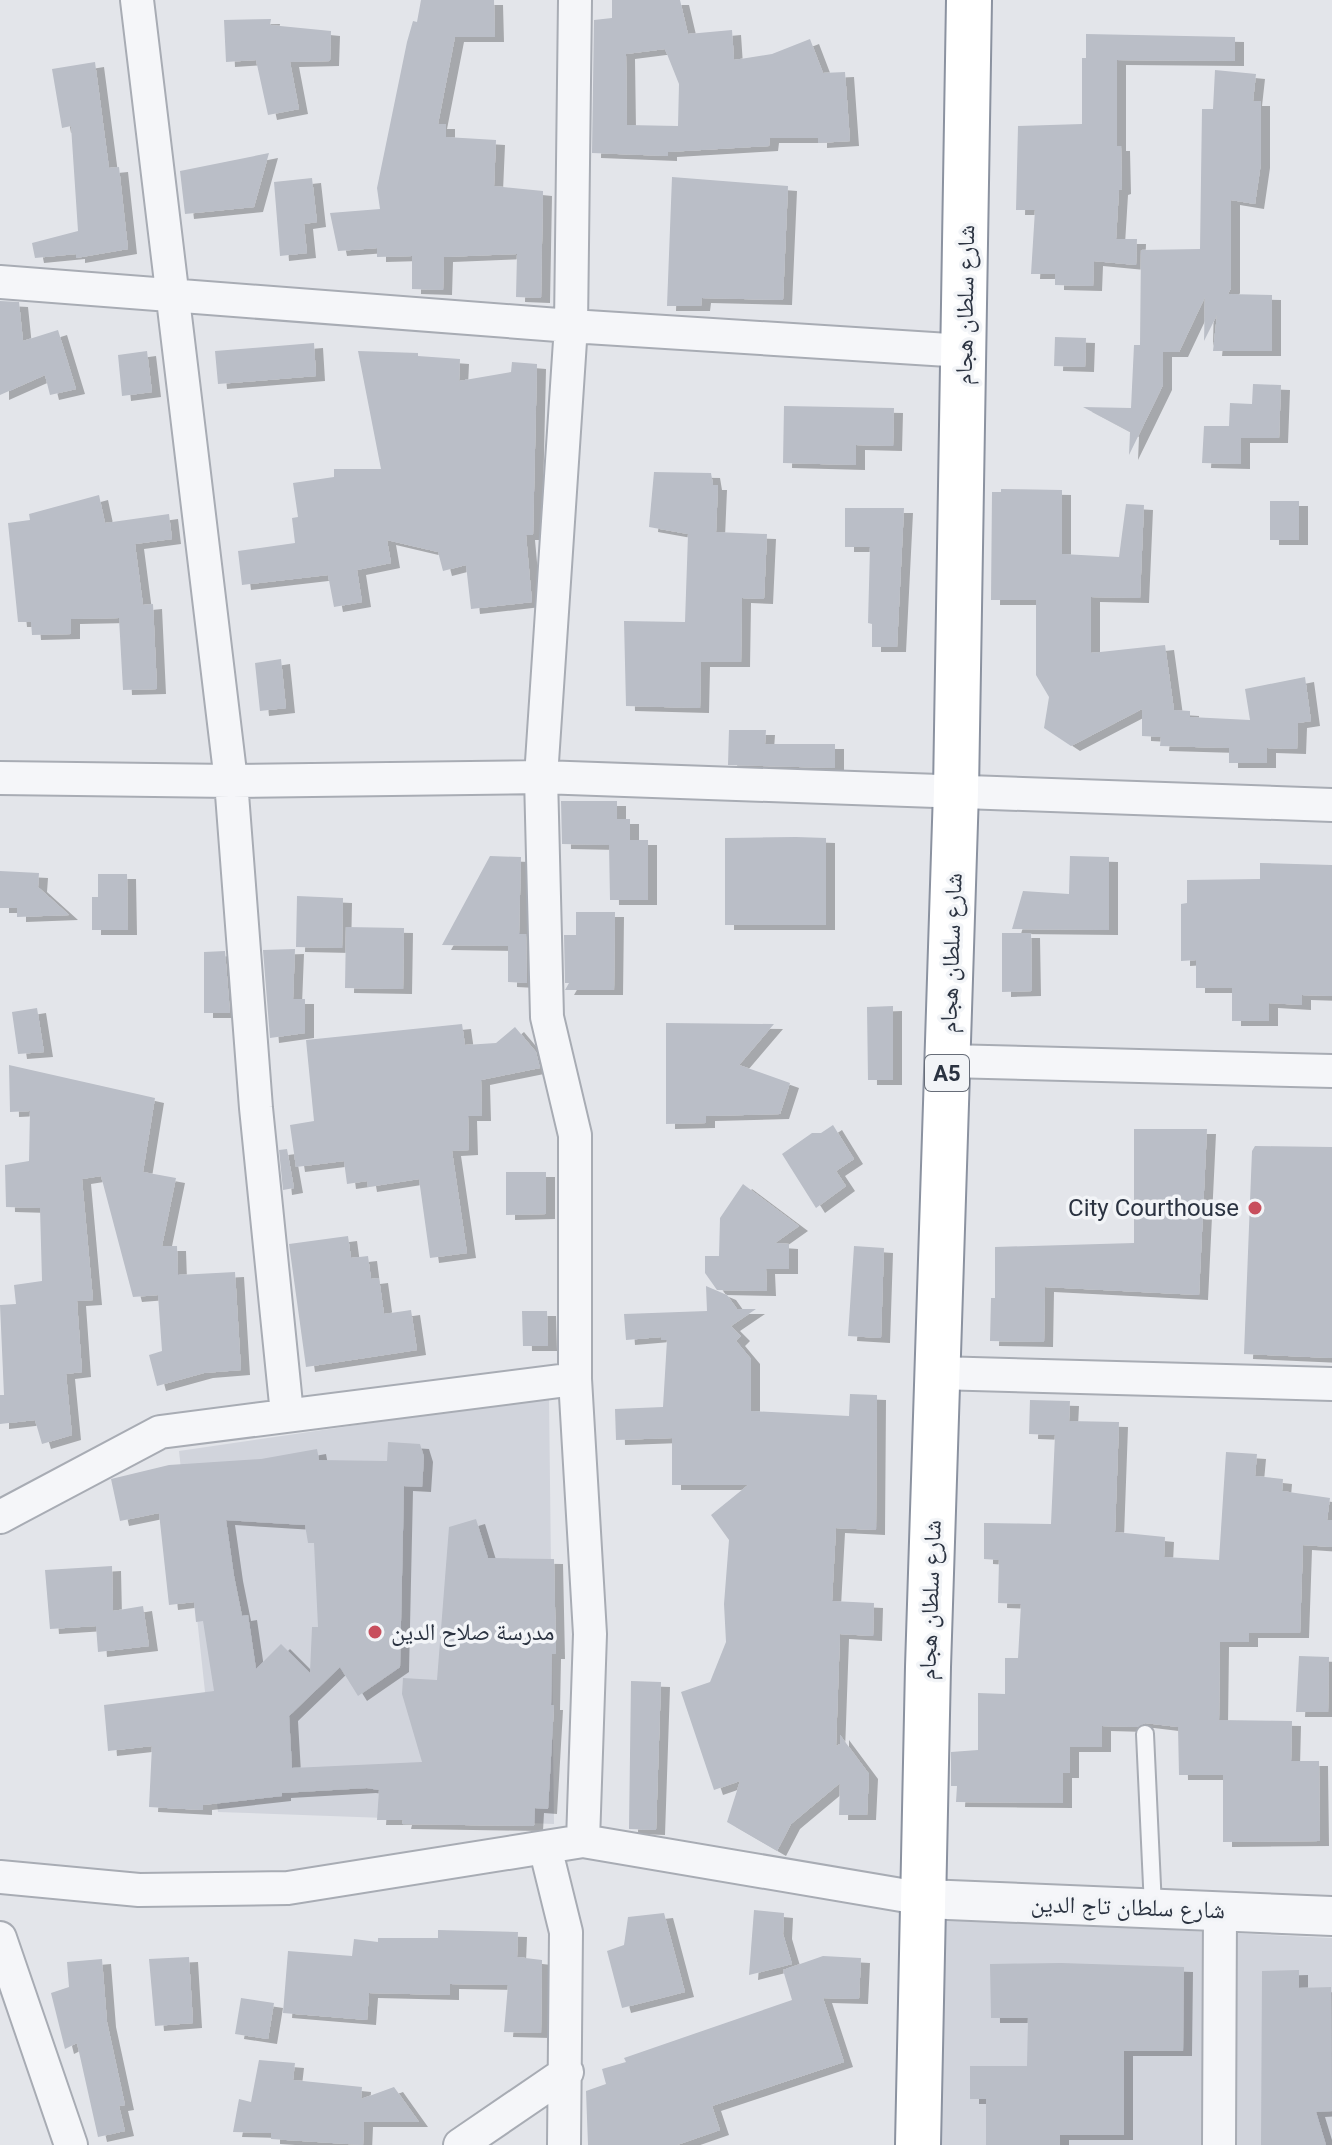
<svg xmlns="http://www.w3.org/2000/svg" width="1332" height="2145" font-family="Roboto,'Noto Naskh Arabic',sans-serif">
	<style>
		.built { fill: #d1d4dc }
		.building { fill: #babec7; fill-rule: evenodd; filter: url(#shadow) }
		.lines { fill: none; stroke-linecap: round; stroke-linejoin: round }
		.service-casing { stroke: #a8acb4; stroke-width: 20 }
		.minor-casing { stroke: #a8acb4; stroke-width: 36 }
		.tertiary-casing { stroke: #a8acb4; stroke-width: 42 }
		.trunk-casing { stroke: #8b92a0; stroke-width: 48 }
		.service { stroke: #f5f6f9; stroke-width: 16 }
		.minor { stroke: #f5f6f9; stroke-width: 32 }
		.tertiary { stroke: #f5f6f9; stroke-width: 38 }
		.trunk { stroke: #fff; stroke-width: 44 }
		.poi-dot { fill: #c84f5d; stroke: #f2f4f7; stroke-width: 3 }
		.labels { text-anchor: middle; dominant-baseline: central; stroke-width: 7; stroke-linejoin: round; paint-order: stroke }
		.shield { fill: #f2f4f7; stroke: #676d78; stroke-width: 2 }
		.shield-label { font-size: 22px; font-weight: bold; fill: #2b3341 }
		.street-label { font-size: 24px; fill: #2b3341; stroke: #f2f4f7 }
		.poi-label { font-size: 24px; fill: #2b3341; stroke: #f2f4f7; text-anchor: end }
	</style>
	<defs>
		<filter id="shadow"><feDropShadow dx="9" dy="5" stdDeviation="0" flood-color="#0004"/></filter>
	</defs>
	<rect width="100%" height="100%" fill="#e3e5ea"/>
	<path class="built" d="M549,1397L554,1824L218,1812L179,1451Z
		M942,1919L1332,1938V2145H939Z"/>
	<path class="building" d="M421,0H494L495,37H455L438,124H446V137L496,140L494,186L543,191L541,298L516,297L517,254L444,257L443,290L412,289V256L377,257V248L338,251L330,213L380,209L377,188L407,42L413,21L417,22Z
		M612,0H680L688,34L732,30L734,60L772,54L810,39L823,73L845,72L850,141L818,143V138H770L769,146L668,152V156L592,153L594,20L612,18ZM665,49L679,84L678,126L627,125L626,54Z
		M271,19L270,25L331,31L330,61L290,62L299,109L268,115L256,60L226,62L224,20Z
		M1086,34L1235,37V61L1117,60V146H1121L1122,189L1119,190L1116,239H1137L1136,265L1094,261L1093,286L1055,285V274H1031L1035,210H1016L1018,126L1082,124V58H1086Z
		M95,62L109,168L119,167L128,249L76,258V254L35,258L32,243L78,231L71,126L62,128L52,69Z
		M1215,70L1256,74L1253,101H1261V163L1255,204L1231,200V288L1228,294L1272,295V351H1213L1217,315L1204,341L1205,297L1179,352H1163V385L1129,455L1130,432L1083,407L1131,408L1134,345H1140L1141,250L1200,249L1202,109H1213Z
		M269,153L254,207L185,214L180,171Z
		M672,177L788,186L783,300L702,298L701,306H667Z
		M312,178L317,222L304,224L307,253L280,256L274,182Z
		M0,301L19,302L23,341L58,330L76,389L50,395L45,375L0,395Z
		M1055,337L1086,338L1085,367L1054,366Z
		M314,343L316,376L218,384L215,351Z
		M147,351L152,392L122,396L118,355Z
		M358,351L418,353V356L460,359L459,381L511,372L512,362L537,364L533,535H526L532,602L471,609L466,565L443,571L438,552L387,540L391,563L357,570L362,602L334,607L328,575L242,585L238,551L295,543L292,518L298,517L293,483L334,477V469H381Z
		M1253,384L1281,385L1279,438H1241V464L1202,463L1204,426H1229L1230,403L1252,404Z
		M784,406L894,408L893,446L856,445V465L783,463Z
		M654,472L711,473L713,485H718L716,532L767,534L764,599L742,598L741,662H701L700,708L626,706L624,621L685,622L688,534L649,527Z
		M1001,489L1062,490V554L1119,557L1126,504L1144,505L1140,598L1091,597V653L1165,645L1174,710L1190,711V717L1250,720L1245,689L1305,677L1311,721L1298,723L1297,749L1267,748V763H1229V748L1160,746L1161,737L1142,736V709L1071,746L1044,728L1049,697L1036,675V600H991L992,492H1001Z
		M99,495L105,523L169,514L172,539L135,544L143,605L153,604L157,689L123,690L119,618L71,619V634L32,635L31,622H18L8,523L30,520L29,514Z
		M1270,501H1299V540H1270Z
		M845,508H904L897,647H872V624L868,623L870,547H845Z
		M281,659L286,708L260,711L255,663Z
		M729,730H766L765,744H835V768L728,765Z
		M561,801H617V819H630V840H648V900H610L609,845L562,844Z
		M796,837L826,838V925H725V838Z
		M490,856L521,857L519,934H526L527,983L508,982V946L442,945Z
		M1070,856L1109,857V930L1012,929L1023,891L1069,894Z
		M1260,863L1332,865V996L1302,995V1005L1269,1003V1021H1232V988H1196V960L1181,961V904L1187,903V880L1260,879Z
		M0,871L39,873L38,887L69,915L17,917V908H0Z
		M98,874H127L128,930H92V897H98Z
		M297,896L343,898L342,948L296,947Z
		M576,912H615L614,990H565L569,983H565L564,935H576Z
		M346,927L404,928L403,989L345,988Z
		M1002,933H1031L1032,991L1002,992Z
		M295,949L293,999H305V1033L270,1038L263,950Z
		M225,951L230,1013H204V952Z
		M893,1006V1080H868L867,1007Z
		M37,1008L44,1052L18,1054L12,1012Z
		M666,1023L774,1024L739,1065L790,1083L780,1114L706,1116V1123L666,1124Z
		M462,1024L465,1045L496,1043L515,1027L536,1052L540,1068L481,1080L482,1116H468L469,1150L452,1151L467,1253L430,1258L419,1179L368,1187L367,1181L347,1184L344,1161L296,1167L290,1125L314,1121L306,1040Z
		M9,1065L155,1098L143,1172L176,1178L162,1246H177L178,1275L235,1272L241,1370L204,1373L157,1386L149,1355L162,1351L158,1295L133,1297L101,1176L82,1179L93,1300L77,1301L82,1372L66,1374L72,1435L42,1444L35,1420L0,1424V1395H4L0,1305L16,1304L14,1285L42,1281L40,1208L6,1207L5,1165L29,1161L30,1111L10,1112Z
		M833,1125L854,1159L836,1171L846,1186L816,1208L782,1154L812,1133H821Z
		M1134,1129H1207L1199,1295L1045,1287L1044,1342L990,1341L991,1298H995V1247L1134,1243Z
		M1255,1146L1332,1147V1358L1244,1354L1252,1151Z
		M287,1149L294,1188L283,1190L279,1150Z
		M506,1172H546V1214L506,1215Z
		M743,1184L799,1226L775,1243L789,1244V1269H766L767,1291L717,1290L705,1273V1256H719L720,1218Z
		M348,1236L351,1258L368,1256L371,1279L379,1278L384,1314L411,1310L417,1350L306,1367L289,1244Z
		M854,1246L884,1248L881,1338L848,1336Z
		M706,1286L727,1295L737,1309H756L731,1326L741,1336L736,1341L751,1359V1411L849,1416L850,1394L877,1395L876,1530L836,1528L832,1601L874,1603L873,1636L840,1634L836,1746L840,1744V1735L869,1774L867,1815H839L840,1783L791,1824L777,1851L727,1822L740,1781L714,1790L681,1692L710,1682L726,1642L724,1604L729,1540L711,1515L748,1485H672V1438L616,1440L615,1409L663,1407L667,1340H661V1337L626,1340L624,1314L707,1311Z
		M522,1311H547L548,1346H523Z
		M1030,1400L1070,1401L1069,1421L1119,1422L1115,1532L1165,1537L1164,1557L1219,1560L1226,1452L1257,1454L1255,1476L1283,1479L1282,1491L1330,1498L1327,1520H1332V1547L1303,1545L1300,1633H1249V1642H1220L1219,1720L1292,1721L1291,1761H1319L1320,1841L1223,1842V1775H1179L1178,1727L1145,1723L1137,1727L1102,1726V1747H1070V1773H1063V1803L956,1802L957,1786H951V1752L978,1750V1693L1005,1694V1658H1018L1021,1604L998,1603L999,1560L984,1559V1523L1051,1524L1055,1435L1029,1434Z
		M388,1442L420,1444L424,1457L422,1487L404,1486L400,1667L358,1696L340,1667L289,1716L292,1768L422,1762L402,1694L403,1678L437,1680L449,1527L476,1519L488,1558L554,1559L556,1654H552L551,1705H554L548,1809L535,1808L534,1826L402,1824L403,1820H377L379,1790L367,1788L282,1793V1796L203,1805V1810L149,1807L152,1746L108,1751L104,1705L214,1691L203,1621L196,1622L194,1602L169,1605L159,1513L120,1521L111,1479L169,1465L261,1459L317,1449L319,1460L387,1461ZM226,1520L305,1525L308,1543H314L318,1627H312L310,1673L281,1644L256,1669L248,1615L242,1616L234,1576Z
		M112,1566L113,1611L143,1606L149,1646L98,1652L96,1626L50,1629L45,1570Z
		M1299,1656L1329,1657L1328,1712H1296Z
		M631,1681L661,1682L656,1830L629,1829Z
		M754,1910L784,1913L783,1934L792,1964L749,1975Z
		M664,1913L685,1992L622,2008L607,1951L624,1945L628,1917Z
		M438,1930L518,1932L517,1957L542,1960L541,2033L504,2032L508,1985L450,1984V1995L369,1993L367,2020L283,2013L288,1951L352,1956L354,1939L378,1942V1938H438Z
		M823,1956L861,1958L859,1999L823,1998L844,2062L712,2106L720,2130L677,2145H588L586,2091L606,2084L602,2069L626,2062L624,2058L792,2000L783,1970Z
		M189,1957L193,2023L155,2026L149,1959Z
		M102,1959L107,2022L125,2105L119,2106L125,2131L98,2137L77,2043L65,2049L51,1993L69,1987L67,1962Z
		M1061,1963L1184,1967L1183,2051H1124V2135H1060V2145H986V2099H970V2066H1027L1028,2018H991L990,1964Z
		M1299,1970V1988L1331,1987L1332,2111L1316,2112L1326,2145H1261L1262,1971Z
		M241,1998L274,2003L268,2039L235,2034Z
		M259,2060L295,2063L293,2080L362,2087L361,2099L394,2087L419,2122H364L363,2145L271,2139V2133L233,2132L239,2099L251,2102Z"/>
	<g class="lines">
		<defs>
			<path id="service" d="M1145,1734L1153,1907"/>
			<path id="minor" d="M137,0L231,781L256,1108L287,1414
				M575,0L571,326L541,777L547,1017L575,1135V1379L590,1634L583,1841
				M0,282L571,326L964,351
				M0,778L231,781L541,777L1332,805
				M948,1061L1332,1071
				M937,1373L1332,1384
				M0,1517L160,1432L575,1379
				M545,1847L566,1932L564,2145
				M0,1877L139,1890L288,1888L583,1841L925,1899
				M0,1938L71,2145
				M460,2145L567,2072
				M1219,2145L1220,1910"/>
			<path id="tertiary" d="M925,1899L1332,1916"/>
			<path id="trunk" d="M918,2145L928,1667L956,791L969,0"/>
		</defs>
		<use href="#service" class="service-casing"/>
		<use href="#minor" class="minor-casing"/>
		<use href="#tertiary" class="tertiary-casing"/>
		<use href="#trunk" class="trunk-casing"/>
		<use href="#service" class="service"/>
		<use href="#minor" class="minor"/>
		<use href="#tertiary" class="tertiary"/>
		<use href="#trunk" class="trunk"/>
	</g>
	<g class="poi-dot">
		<circle cx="1255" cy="1208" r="8"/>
		<circle cx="375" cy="1632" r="8"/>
	</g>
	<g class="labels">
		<rect class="shield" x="925" y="1055" width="44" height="36" rx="6"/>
		<g class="shield-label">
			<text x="947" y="1073">A5</text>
		</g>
		<g class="street-label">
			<text transform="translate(965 305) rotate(-89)">شارع سلطان هجام</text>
			<text transform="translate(951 953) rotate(-88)">شارع سلطان هجام</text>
			<text transform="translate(930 1600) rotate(-88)">شارع سلطان هجام</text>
			<text transform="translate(1128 1907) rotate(2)">شارع سلطان تاج الدين</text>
		</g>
		<g class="poi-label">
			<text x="1239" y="1208">City Courthouse</text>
			<text x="391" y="1632" text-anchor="start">مدرسة صلاح الدين</text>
		</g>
	</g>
</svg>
